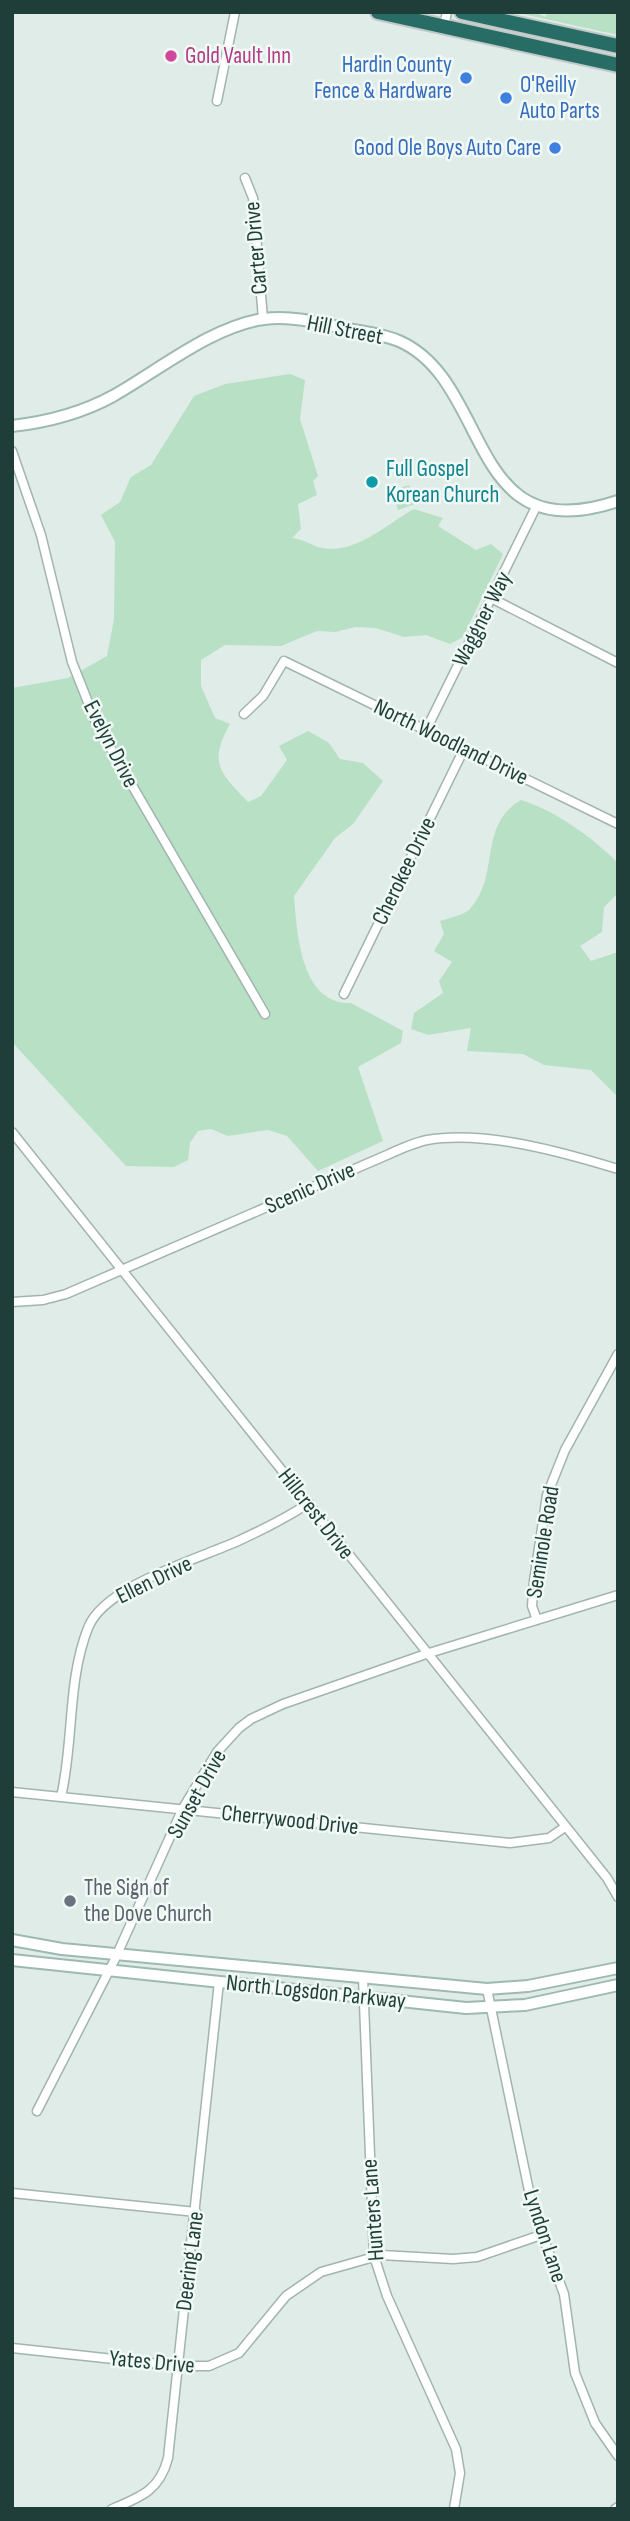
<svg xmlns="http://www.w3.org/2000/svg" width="630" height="2521" font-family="'Sofia Sans Condensed',sans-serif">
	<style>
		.green { fill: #b7e0c5 }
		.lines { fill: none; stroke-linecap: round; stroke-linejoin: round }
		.street-casing { stroke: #a2b4b0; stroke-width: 11 }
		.secondary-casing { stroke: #9db9b2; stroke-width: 14 }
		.highway-casing { stroke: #c0c9c8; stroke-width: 18 }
		.street { stroke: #fff; stroke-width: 8 }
		.secondary { stroke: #fff; stroke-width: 10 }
		.highway { stroke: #286d65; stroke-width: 14 }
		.hotel-dot { fill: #d1479c; stroke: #f1f9f5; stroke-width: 2.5 }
		.shop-dot { fill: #3f7fe0; stroke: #f1f9f5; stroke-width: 2.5 }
		.culture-dot { fill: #0f9aa8; stroke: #f1f9f5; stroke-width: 2.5 }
		.worship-dot { fill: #6b7280; stroke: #f1f9f5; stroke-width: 2.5 }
		.labels { text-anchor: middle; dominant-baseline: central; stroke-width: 5; stroke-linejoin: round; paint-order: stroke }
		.hotel-label { font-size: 23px; fill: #b23c85; stroke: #f1f9f5; text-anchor: start }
		.shop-label { font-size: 23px; fill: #366cbe; stroke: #f1f9f5; text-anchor: end }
		.street-label { font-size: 23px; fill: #1f3e39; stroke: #f1f9f5 }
		.culture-label { font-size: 23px; fill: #0d838f; stroke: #f1f9f5; text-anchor: start }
		.worship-label { font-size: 23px; fill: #5b616d; stroke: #f1f9f5; text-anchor: start }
	</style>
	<rect width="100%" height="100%" fill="#e0ece8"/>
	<path class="green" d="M535,12L545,17L548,12H618V35L518,13Z
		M290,374L305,380L300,419L318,476L313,481L317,495L298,504L301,529L292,538C303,539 309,544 318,547C353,557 385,525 414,509L443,518L438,526L476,550L491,544L503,554L463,637L450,644L426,635L404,637L376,628L355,627L335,632L317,631L281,646L225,645L201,660V686L215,718L230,724C208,763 220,773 248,802L261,796L287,760L279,746L308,731L329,743L340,759L363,763L383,781L353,824L335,838L294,896C297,931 300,1005 351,1003L403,1031L401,1043L358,1067L383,1141L318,1171L287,1136L268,1130L228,1136L211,1129L198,1131L190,1143L188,1160L174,1167L126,1166L12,1042V688L68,678L107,656L114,619L115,542L101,515L120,502L131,477L151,465L194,396L225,384Z
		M409,485L415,504L398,510L392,491Z
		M521,800C556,811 592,837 618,863V893L604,907L602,932L580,946L591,961L618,952V1097L591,1070L544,1065L523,1054L467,1051L471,1028L428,1035L411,1029L414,1013L443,993L439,981L452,962L434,951L444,934L440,921C449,918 464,915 470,909C501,874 477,826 521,800Z"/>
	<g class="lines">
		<defs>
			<path id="street" d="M444,26L447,12
				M217,101L235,12
				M245,178L253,198L263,319
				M12,451L41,535L72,662L97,725L265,1014
				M493,599L618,663
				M244,714L263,696L284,661L618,824
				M426,730L536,507
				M344,994L464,749
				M12,1132L607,1878L618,1897
				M12,1302L43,1300L66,1294L387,1155C400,1149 413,1143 427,1140C485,1130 562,1152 618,1169
				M537,1620L532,1606L534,1581L547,1495L565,1450L618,1354
				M12,1792L510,1843L549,1838L565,1827
				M61,1797C74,1742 67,1681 88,1628C104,1586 198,1559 238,1541C262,1530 286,1518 309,1503
				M363,1978L374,2256L387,2296L456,2449L460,2473L454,2509
				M487,1989L533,2210L564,2294L575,2373L595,2423L618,2456
				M37,2111L114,1961L183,1808L217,1752L239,1728L251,1719L283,1704L426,1654L618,1595
				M12,2193L196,2212
				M12,2348L178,2366H209L239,2353L286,2296L321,2272L381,2255L453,2259L477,2257L541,2235
				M112,2509C141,2497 160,2490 168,2458L219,1982
				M615,2509L618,2507"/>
			<path id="secondary" d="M12,426C47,422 82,413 113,396C156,372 214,325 264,319C291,315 321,323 347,329C365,332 382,334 399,341C493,382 465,553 618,501
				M12,1940L62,1949L487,1989L528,1986L618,1968
				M12,1960L466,2008L525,2005L618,1985"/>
			<path id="highway" d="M378,12L618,65
				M462,12L618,46"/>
		</defs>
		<use href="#street" class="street-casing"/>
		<use href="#secondary" class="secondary-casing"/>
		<use href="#highway" class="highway-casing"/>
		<use href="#street" class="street"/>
		<use href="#secondary" class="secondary"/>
		<use href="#highway" class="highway"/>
	</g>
	<circle class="hotel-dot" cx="171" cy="56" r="7"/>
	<g class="shop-dot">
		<circle cx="466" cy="78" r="7"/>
		<circle cx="506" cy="98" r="7"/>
		<circle cx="555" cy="148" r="7"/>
	</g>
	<circle class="culture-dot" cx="372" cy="482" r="7"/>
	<circle class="worship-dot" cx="70" cy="1901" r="7"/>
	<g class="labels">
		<g class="hotel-label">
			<text x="185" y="56">Gold Vault Inn</text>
		</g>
		<g class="shop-label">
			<text x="452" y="65">Hardin County<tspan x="452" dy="26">Fence &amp; Hardware</tspan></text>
			<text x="520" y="85" text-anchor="start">O'Reilly<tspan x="520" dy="26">Auto Parts</tspan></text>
			<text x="541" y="148">Good Ole Boys Auto Care</text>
		</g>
		<g class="street-label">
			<text transform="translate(256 248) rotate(-95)">Carter Drive</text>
			<text transform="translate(345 330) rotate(11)">Hill Street</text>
			<text transform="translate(482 619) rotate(-63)">Waggner Way</text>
			<text transform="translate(451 742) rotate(26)">North Woodland Drive</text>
			<text transform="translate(111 744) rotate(63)">Evelyn Drive</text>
			<text transform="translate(404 871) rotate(-64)">Cherokee Drive</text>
			<text transform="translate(310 1188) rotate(-24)">Scenic Drive</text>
			<text transform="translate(316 1514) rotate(52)">Hillcrest Drive</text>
			<text transform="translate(543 1542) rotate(-81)">Seminole Road</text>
			<text transform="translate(154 1580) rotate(-26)">Ellen Drive</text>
			<text transform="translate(197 1794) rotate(-61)">Sunset Drive</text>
			<text transform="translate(290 1820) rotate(6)">Cherrywood Drive</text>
			<text transform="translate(316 1992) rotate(6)">North Logsdon Parkway</text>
			<text transform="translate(373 2210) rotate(-94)">Hunters Lane</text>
			<text transform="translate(545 2236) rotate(72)">Lyndon Lane</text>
			<text transform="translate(190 2261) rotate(-83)">Deering Lane</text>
			<text transform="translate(152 2362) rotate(5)">Yates Drive</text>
		</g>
		<g class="culture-label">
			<text x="386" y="469">Full Gospel<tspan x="386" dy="26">Korean Church</tspan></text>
		</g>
		<g class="worship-label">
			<text x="84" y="1888">The Sign of<tspan x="84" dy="26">the Dove Church</tspan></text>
		</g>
	</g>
	<rect width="630" height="2521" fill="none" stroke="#1f3e39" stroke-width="28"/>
</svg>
